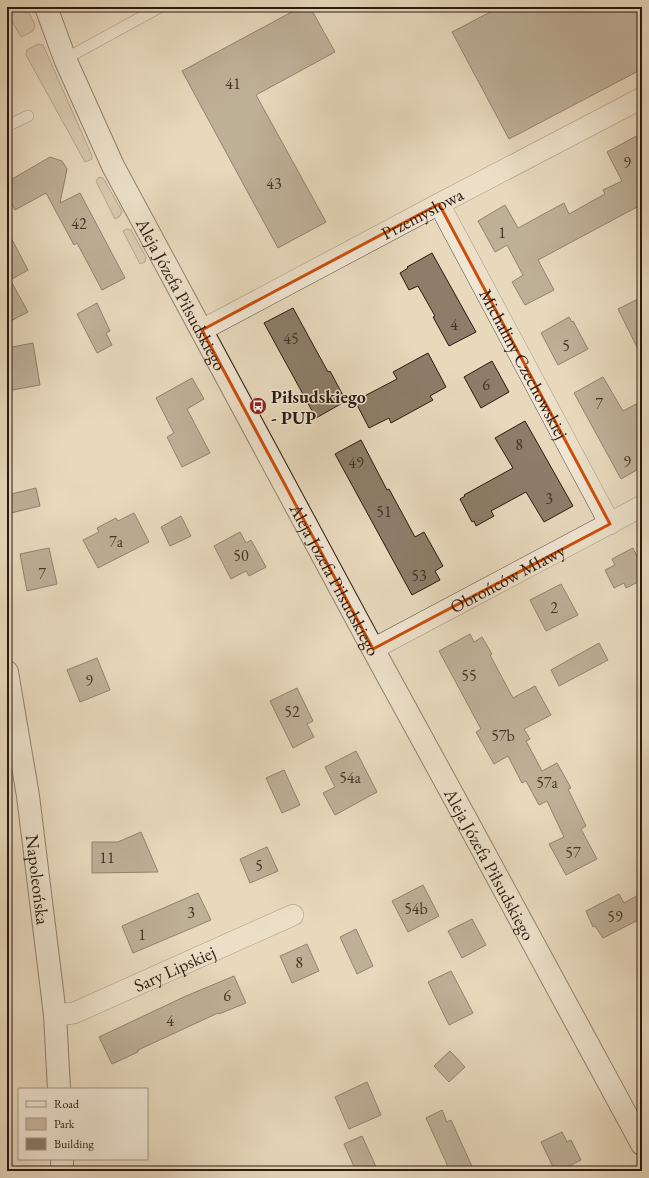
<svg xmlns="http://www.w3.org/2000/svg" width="649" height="1178" font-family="'EB Garamond',serif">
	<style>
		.green { fill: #c8b89f; stroke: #796857 }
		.building { fill: #8d7d69; stroke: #2a190f }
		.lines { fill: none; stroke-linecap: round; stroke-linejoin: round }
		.lane-casing { stroke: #5a493a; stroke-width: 12 }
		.street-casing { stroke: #5a493a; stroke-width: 22 }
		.secondary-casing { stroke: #2a190f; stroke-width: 24 }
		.lane { stroke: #f0e6d4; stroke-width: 11 }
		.street { stroke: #f0e6d4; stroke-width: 21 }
		.secondary { stroke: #f0e6d4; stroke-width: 22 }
		.marked { fill: none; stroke: #cc4f0c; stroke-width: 3; stroke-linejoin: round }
		.labels { text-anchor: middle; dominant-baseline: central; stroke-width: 3; stroke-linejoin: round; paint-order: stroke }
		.number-label { font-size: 16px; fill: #433226 }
		.street-label { font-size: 18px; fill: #2a190f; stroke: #f0e6d4 }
		.poi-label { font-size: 18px; font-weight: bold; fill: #2a190f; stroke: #f0e6d4; text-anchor: start }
	</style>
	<rect width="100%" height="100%" fill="#e8d9bd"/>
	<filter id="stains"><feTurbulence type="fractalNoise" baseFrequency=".005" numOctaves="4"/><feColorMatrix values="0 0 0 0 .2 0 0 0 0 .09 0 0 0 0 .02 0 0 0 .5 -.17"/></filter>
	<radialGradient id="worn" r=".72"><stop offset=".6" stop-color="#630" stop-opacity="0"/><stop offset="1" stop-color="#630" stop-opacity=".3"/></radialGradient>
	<path class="green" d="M20,7H26L35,25L33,31L21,37L8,14Z
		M38,44L43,45L92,156V159L85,162L26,55L27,50Z
		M99,177L103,178L122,211L120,216L115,219L96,181Z
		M127,229L131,230L146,257L145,262L140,264L123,231Z"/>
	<path class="building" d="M301,7H310L335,52L256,95L326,222L278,248L182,71Z
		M500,7H642V69L509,139L452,32Z
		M642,133V216L637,207L538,260L554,290L525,305L512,282L523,275L507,245L495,252L478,221L505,205L518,228L564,203L569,214L605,194L603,190L622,181L607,152Z
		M50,157L62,161L67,169L60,203L80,193L125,278L102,290L77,243L74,245L46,193L15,210L7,195V182Z
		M7,230L28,270L12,279L7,269Z
		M432,253L476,332L449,346L433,317L435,316L418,286L409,290L400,273L408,268L407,267Z
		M7,274L28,312L7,323Z
		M642,297V357L618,309Z
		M97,303L110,331L106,333L112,345L97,353L77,314Z
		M293,308L328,372L330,371L346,401L316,418L264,323Z
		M569,317L572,322L573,321L588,349L558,365L541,333Z
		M33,343L40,385L7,391V348Z
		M428,353L446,387L430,396L433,400L391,423L389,418L369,428L355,401L397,379L393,372Z
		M492,361L509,392L481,408L464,377Z
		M603,377L623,411L642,401V467L621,479L574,393Z
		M192,378L204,399L187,409L210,453L182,467L167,437L174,433L156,398Z
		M525,421L573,506L544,522L526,492L491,511L494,516L476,526L474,521L472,522L460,499L465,496L464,495L513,468L495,438Z
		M361,440L387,490L389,489L415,537L424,532L443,566L435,571L440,580L412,595L335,454Z
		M36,488L40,506L11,513L7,495Z
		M134,513L149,542L98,568L83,540L99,532L97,528L116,518L118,521Z
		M181,516L191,536L170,546L161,527Z
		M240,532L246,543L251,540L266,567L249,576L246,571L231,579L214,546Z
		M49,548L57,584L27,591L20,554Z
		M633,548L642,567V580L626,588L624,583L614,588L605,570L615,565L612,559Z
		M561,584L578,615L546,631L530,600Z
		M470,634L474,642L482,637L492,654L490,655L513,698L535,686L551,715L524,729L530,739L526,741L542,771L557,763L571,788L568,789L586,826L581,829L597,859L566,875L549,844L564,837L547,801L539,805L526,781L522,783L508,756L494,764L476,732L481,729L439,651Z
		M599,643L608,660L559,686L551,670Z
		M97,658L110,690L80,702L67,670Z
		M297,688L313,721L307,724L314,737L293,748L270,701Z
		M356,751L377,792L335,815L323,793L335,787L325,767Z
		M284,770L300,805L282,813L266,778Z
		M141,832L158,872L92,873V842H118Z
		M267,847L278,871L250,883L240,859Z
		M423,885L439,916L408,932L392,901Z
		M198,893L211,920L133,953L122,926Z
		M642,893V918L603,938L595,926L593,927L586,911L619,894L624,903Z
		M472,919L486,945L462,958L448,931Z
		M356,929L373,966L357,974L340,937Z
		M307,944L319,971L292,983L280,956Z
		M451,971L473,1013L449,1025L428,982Z
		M234,976L246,1003L219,1014L218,1013L138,1050V1052L112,1064L99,1037L186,996Z
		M450,1051L465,1067L449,1082L434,1066Z
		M367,1082L381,1115L349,1129L335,1097Z
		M442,1110L447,1122L451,1120L474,1171H450L426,1118Z
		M562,1132L567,1142L571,1140L581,1160L559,1171H555L541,1142Z
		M362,1136L378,1171H356L344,1144Z"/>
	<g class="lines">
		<defs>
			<path id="lane" d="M65,59L160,7
				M7,126L28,116"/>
			<g id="street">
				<path id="s1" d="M439,204L610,524"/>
				<path id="s2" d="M202,330L439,204L642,98"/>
				<path id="s3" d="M373,649L642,506"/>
				<path id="s4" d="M55,1015L74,1013L293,915"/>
			</g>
			<g id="secondary">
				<path id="s5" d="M46,7L65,59L113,166L373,649L467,821L642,1144"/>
				<path id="s6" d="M7,672L28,796L55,1015L59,1089"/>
				<path d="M62,1159V1171"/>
			</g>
		</defs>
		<use href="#lane" class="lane-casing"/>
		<use href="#street" class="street-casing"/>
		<use href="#secondary" class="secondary-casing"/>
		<use href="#lane" class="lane"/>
		<use href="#street" class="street"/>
		<use href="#secondary" class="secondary"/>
	</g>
	<path d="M0 0H649V1178H0ZM439,204L610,524L373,649L202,330Z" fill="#e8d9bd" fill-opacity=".55" fill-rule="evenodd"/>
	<path class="marked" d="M439,204L610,524L373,649L202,330Z"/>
	<defs>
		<symbol id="bus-disc" viewBox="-11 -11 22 22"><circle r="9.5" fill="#8f2418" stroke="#f0e6d4"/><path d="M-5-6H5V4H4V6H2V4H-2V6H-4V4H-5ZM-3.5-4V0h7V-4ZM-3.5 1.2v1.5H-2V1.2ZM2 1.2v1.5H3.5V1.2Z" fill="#fff"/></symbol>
	</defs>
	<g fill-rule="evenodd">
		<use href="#bus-disc" x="248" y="396" width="20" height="20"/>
	</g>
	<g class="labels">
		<g class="number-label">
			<text x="233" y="83">41</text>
			<text x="627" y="162">9</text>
			<text x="274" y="183">43</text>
			<text x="79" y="223">42</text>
			<text x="502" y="232">1</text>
			<text x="454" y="324">4</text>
			<text x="291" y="338">45</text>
			<text x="566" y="345">5</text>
			<text x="486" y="384">6</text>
			<text x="599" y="403">7</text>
			<text x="519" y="444">8</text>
			<text x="627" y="461">9</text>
			<text x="356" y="462">49</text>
			<text x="549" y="498">3</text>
			<text x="384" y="511">51</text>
			<text x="116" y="541">7a</text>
			<text x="241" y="555">50</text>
			<text x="42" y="573">7</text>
			<text x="419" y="575">53</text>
			<text x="554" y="607">2</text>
			<text x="469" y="675">55</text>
			<text x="89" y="680">9</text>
			<text x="292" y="711">52</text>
			<text x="503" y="735">57b</text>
			<text x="350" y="777">54a</text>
			<text x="547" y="782">57a</text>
			<text x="573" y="852">57</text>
			<text x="107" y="857">11</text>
			<text x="259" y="865">5</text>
			<text x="416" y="908">54b</text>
			<text x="191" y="912">3</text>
			<text x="615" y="916">59</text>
			<text x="142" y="934">1</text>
			<text x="299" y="962">8</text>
			<text x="227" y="995">6</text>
			<text x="170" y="1020">4</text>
		</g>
		<g class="street-label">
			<text stroke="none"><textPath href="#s2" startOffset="249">Przemysłowa</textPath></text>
			<text stroke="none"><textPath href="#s5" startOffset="318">Aleja Józefa Piłsudskiego</textPath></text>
			<text stroke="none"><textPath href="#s1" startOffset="181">Michaliny Czechowskiej</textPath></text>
			<text stroke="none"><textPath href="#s3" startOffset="152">Obrońców Mławy</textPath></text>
			<text stroke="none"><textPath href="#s5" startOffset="642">Aleja Józefa Piłsudskiego</textPath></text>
			<text stroke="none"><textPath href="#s5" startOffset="966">Aleja Józefa Piłsudskiego</textPath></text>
			<text stroke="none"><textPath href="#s6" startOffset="210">Napoleońska</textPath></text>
			<text stroke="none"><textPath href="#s4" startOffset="129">Sary Lipskiej</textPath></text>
		</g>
		<g class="poi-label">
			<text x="271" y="396">Piłsudskiego<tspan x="271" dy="21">- PUP</tspan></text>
		</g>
	</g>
	<rect width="649" height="1178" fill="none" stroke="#e8d9bd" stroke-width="24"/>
	<rect x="8" y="8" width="633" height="1162" fill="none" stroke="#2a190f" stroke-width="2"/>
	<rect x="12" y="12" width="625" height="1154" fill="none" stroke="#2a190f"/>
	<rect x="18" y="1088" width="130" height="72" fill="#f0e6d4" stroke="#a19485"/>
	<rect x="26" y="1101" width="20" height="6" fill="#f0e6d4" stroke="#a19485"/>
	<text x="54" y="1108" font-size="12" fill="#2a190f">Road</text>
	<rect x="26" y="1118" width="20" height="12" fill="#c8b89f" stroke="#a19485"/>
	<text x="54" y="1128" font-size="12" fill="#2a190f">Park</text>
	<rect x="26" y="1138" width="20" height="12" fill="#8d7d69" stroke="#a19485"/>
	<text x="54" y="1148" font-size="12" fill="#2a190f">Building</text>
	<rect width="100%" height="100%" filter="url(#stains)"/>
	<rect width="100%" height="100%" fill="url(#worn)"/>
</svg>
